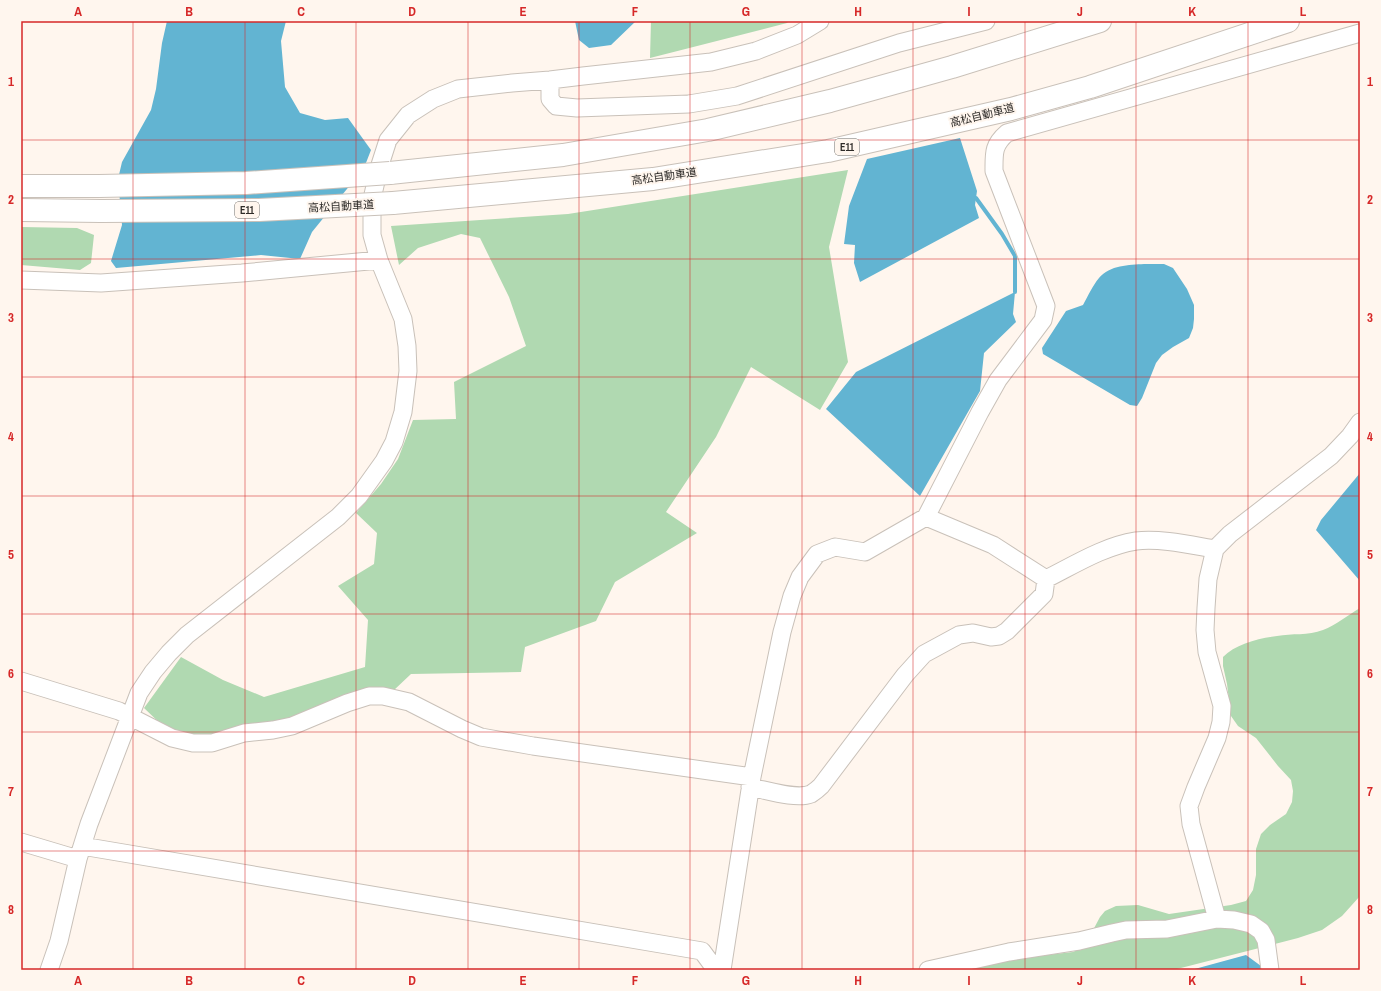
<svg xmlns="http://www.w3.org/2000/svg" width="1381" height="991" font-family="'Archivo Narrow','Noto Sans JP',sans-serif">
	<style>
		.green { fill: #b0d9b1 }
		.water { fill: #62b4d2 }
		.lines { fill: none; stroke-linecap: round; stroke-linejoin: round }
		.stream { stroke: #62b4d2; stroke-width: 4 }
		.minor-casing { stroke: #c9c1b9; stroke-width: 19 }
		.highway-casing { stroke: #c9c1b9; stroke-width: 24 }
		.minor { stroke: #fff; stroke-width: 17 }
		.highway { stroke: #fff; stroke-width: 22 }
		.highway-bridge-casing { stroke: #c9c1b9; stroke-width: 24; stroke-linecap: butt }
		.highway-bridge { stroke: #fff; stroke-width: 22 }
		.grid { fill: none; stroke: #d62828; stroke-width: 1; stroke-opacity: 0.55 }
		.labels { text-anchor: middle; dominant-baseline: central; stroke-width: 4; stroke-linejoin: round; paint-order: stroke }
		.shield { fill: #fff6ee; stroke: #6d6863; stroke-width: 1 }
		.shield-label { font-size: 10px; font-weight: bold; fill: #2e2b28 }
		.street-label { font-size: 11px; fill: #2e2b28; stroke: #fff6ee }
		.neatline { fill: none; stroke: #d62828; stroke-width: 1.5 }
		.grid-label { font-size: 13px; text-anchor: middle; font-weight: bold; fill: #d62828 }
	</style>
	<rect width="100%" height="100%" fill="#fff6ee"/>
	<path class="green" d="M651,21H789L787,23L650,58Z
		M848,170L829,247L848,362L820,410L751,367L716,437L666,512L697,533L615,582L596,621L525,647L521,672L411,674L393,691L292,720L209,740L167,730L144,708L181,657L223,680L264,697L365,667L368,620L338,586L374,564L377,533L356,513L381,484L398,459L413,420L456,419L454,382L526,346L509,297L480,238L461,234L418,248L399,265L391,226L568,214Z
		M21,227L77,228L94,235L91,263L80,270L21,265Z
		M1360,608V896L1342,916L1322,930L1298,938L1173,970H964L1019,958L1073,952L1084,947L1100,917L1105,911L1116,906L1138,905L1169,914L1231,905L1246,901L1253,890L1256,875V849L1261,834L1270,825L1286,814L1292,802L1293,791L1291,780L1278,766L1256,738L1238,726L1231,716L1227,684L1223,666V657C1235,644 1259,638 1277,636C1292,633 1308,636 1323,630C1336,625 1348,615 1360,608Z"/>
	<path class="water" d="M167,21H286L281,41L285,87L300,113L325,120L348,118L371,150L364,168L312,232L300,259L261,255L116,268L111,261L122,225L118,179L122,162L151,110L156,89L162,43Z
		M575,21H636L611,45L589,48L579,40Z
		M960,138L977,191L975,205L979,218L860,282L854,263L855,245L844,244L849,206L867,159Z
		M1144,264H1164L1173,268L1187,289L1194,305V319L1193,328L1189,338L1173,347L1162,355L1156,363L1142,398L1137,406L1130,405L1043,354L1042,348L1066,311L1083,305C1088,296 1093,285 1099,278C1110,265 1129,265 1144,264Z
		M1015,292L1013,314L1016,322L984,353L980,391L920,496L826,409L856,372Z
		M1360,473V581L1316,530L1321,520Z
		M1246,955L1261,966V970H1191Z"/>
	<g class="lines">
		<path class="stream" d="M976,198L1002,234L1015,256V292"/>
		<defs>
			<path id="minor" d="M550,80V99L556,106L577,108L689,104L737,96L899,43L986,21
				M21,280L101,283L242,273L379,260
				M926,517L993,545L1046,579C1074,565 1104,546 1136,541C1160,538 1191,545 1215,549
				M21,681L119,711L172,738L193,743H212L244,733L273,730L292,726L347,703L369,696H383L409,702L462,729L481,737L533,746L752,777
				M750,787C766,790 796,800 811,794C814,792 818,789 821,786L905,675L924,654L959,635L973,633L991,637L999,636L1007,631L1044,594L1046,579
				M21,842L78,859
				M82,846L702,951L716,970
				M1217,919L1191,824L1189,806L1196,787L1217,738L1221,722L1222,706L1207,652L1205,630L1206,608L1208,579L1215,549L1230,534L1331,456L1350,436L1360,422
				M49,970L59,941L78,859L89,824L139,693L153,672L169,653L187,635L338,517L359,496L384,461L394,442L403,412L408,371L407,346L403,319L379,260L372,235V199L379,168L388,140L408,115L433,99L458,89L512,83L550,80L583,76L711,62L756,51L797,35L820,21
				M722,970L752,777L782,632L792,596L800,577L817,554L835,547L865,552L926,517L980,412L998,380L1043,320L1046,306L994,171C994,153 993,145 1007,133L1360,33
				M928,970L1009,952L1079,941L1112,933L1126,930L1167,929L1217,919L1234,920L1251,924L1261,931L1266,940L1270,970"/>
			<path id="highway" d="M390,173L563,155L708,130L830,101L952,67L1100,21
				M21,186H99
				M393,203L653,179L828,151L1011,109L1090,87L1288,21
				M21,210L101,211"/>
		</defs>
		<use href="#minor" class="minor-casing"/>
		<use href="#highway" class="highway-casing"/>
		<use href="#minor" class="minor"/>
		<use href="#highway" class="highway"/>
		<defs>
			<path id="highway-bridge" d="M99,186L246,183L390,173
				M101,211L259,210L393,203"/>
		</defs>
		<use href="#highway-bridge" class="highway-bridge-casing"/>
		<use href="#highway-bridge" class="highway-bridge"/>
	</g>
	<path class="grid" d="M133,21V970M245,21V970M356,21V970M468,21V970M579,21V970M690,21V970M802,21V970M913,21V970M1025,21V970M1136,21V970M1248,21V970M21,140H1360M21,259H1360M21,377H1360M21,496H1360M21,614H1360M21,732H1360M21,851H1360"/>
	<g class="labels">
		<g class="shield">
			<rect x="835" y="139" width="24" height="16" rx="3"/>
			<rect x="235" y="202" width="24" height="16" rx="3"/>
		</g>
		<g class="shield-label">
			<text x="847" y="147">E11</text>
			<text x="247" y="210">E11</text>
		</g>
		<g class="street-label">
			<text transform="translate(982 115) rotate(-14)">高松自動車道</text>
			<text transform="translate(664 176) rotate(-8)">高松自動車道</text>
			<text transform="translate(341 206) rotate(-3)">高松自動車道</text>
		</g>
	</g>
	<rect width="1381" height="991" fill="none" stroke="#fff6ee" stroke-width="44"/>
	<rect x="22" y="22" width="1337" height="947" class="neatline"/>
	<g class="grid-label">
		<text x="78" y="16">A</text>
		<text x="189" y="16">B</text>
		<text x="301" y="16">C</text>
		<text x="412" y="16">D</text>
		<text x="523" y="16">E</text>
		<text x="635" y="16">F</text>
		<text x="746" y="16">G</text>
		<text x="858" y="16">H</text>
		<text x="969" y="16">I</text>
		<text x="1080" y="16">J</text>
		<text x="1192" y="16">K</text>
		<text x="1303" y="16">L</text>
		<text x="11" y="86">1</text>
		<text x="1370" y="86">1</text>
		<text x="11" y="204">2</text>
		<text x="1370" y="204">2</text>
		<text x="11" y="322">3</text>
		<text x="1370" y="322">3</text>
		<text x="11" y="441">4</text>
		<text x="1370" y="441">4</text>
		<text x="11" y="559">5</text>
		<text x="1370" y="559">5</text>
		<text x="11" y="678">6</text>
		<text x="1370" y="678">6</text>
		<text x="11" y="796">7</text>
		<text x="1370" y="796">7</text>
		<text x="11" y="914">8</text>
		<text x="1370" y="914">8</text>
		<text x="78" y="985">A</text>
		<text x="189" y="985">B</text>
		<text x="301" y="985">C</text>
		<text x="412" y="985">D</text>
		<text x="523" y="985">E</text>
		<text x="635" y="985">F</text>
		<text x="746" y="985">G</text>
		<text x="858" y="985">H</text>
		<text x="969" y="985">I</text>
		<text x="1080" y="985">J</text>
		<text x="1192" y="985">K</text>
		<text x="1303" y="985">L</text>
	</g>
</svg>
